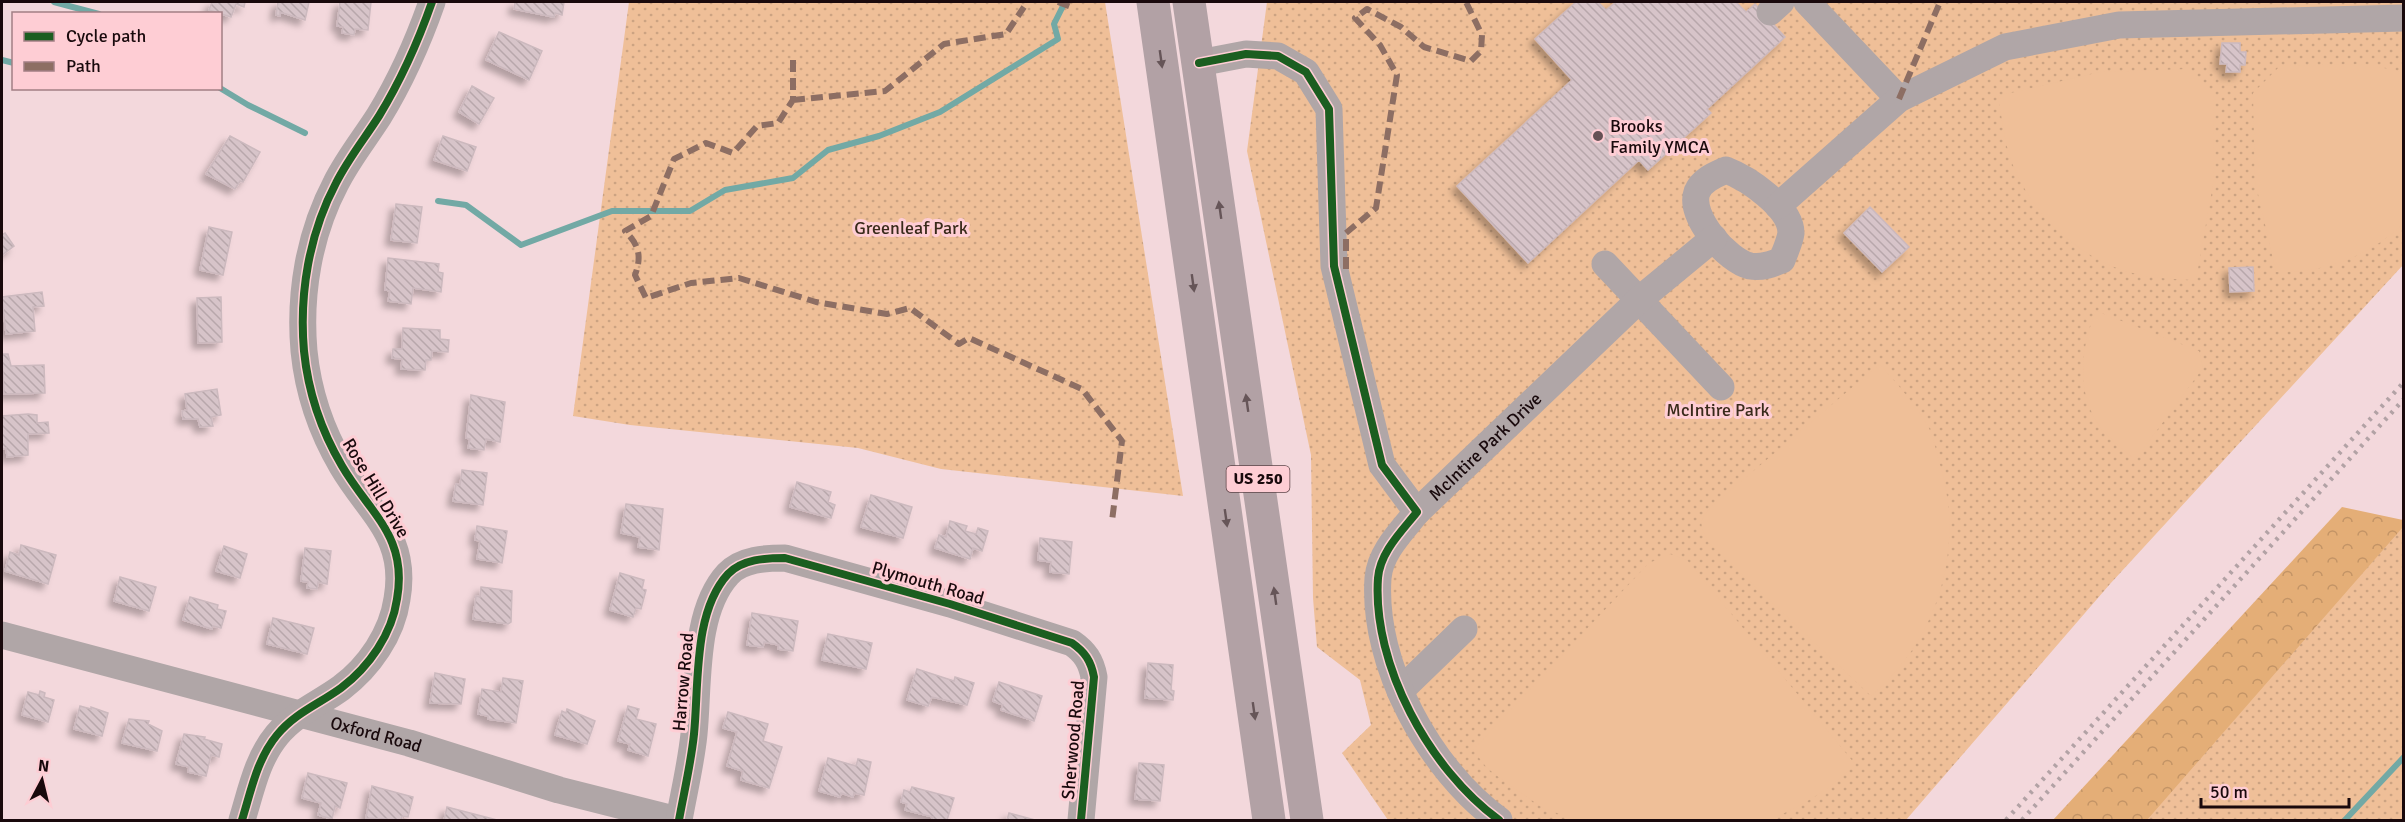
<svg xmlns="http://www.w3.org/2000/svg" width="2405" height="822" font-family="Signika,sans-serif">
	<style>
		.forest { fill: url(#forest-crowns) }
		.park { fill: url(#park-dots) }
		.pitch { fill: #efbf98 }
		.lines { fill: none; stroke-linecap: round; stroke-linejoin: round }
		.stream { stroke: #72a9a5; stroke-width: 6 }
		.building { fill: url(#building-back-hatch); stroke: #ccb9be; stroke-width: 1.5; filter: url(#shadow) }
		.minor { stroke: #b0a6a7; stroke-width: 27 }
		.highway { stroke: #b2a1a5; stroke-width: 33 }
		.rail { stroke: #b2a2a5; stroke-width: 4.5; stroke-dasharray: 3 6; stroke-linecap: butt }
		.quiet { stroke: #8d6e63; stroke-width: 6; stroke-dasharray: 12 6; stroke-linecap: butt }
		.cycleway-casing { stroke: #fecdd4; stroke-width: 11 }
		.cycleway { stroke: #1b5e20; stroke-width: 8 }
		.oneway { fill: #665558 }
		.poi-dot { fill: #655155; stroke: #fecdd4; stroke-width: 2 }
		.labels { text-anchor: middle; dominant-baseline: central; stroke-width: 6; stroke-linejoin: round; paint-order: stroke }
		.shield { fill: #fecdd4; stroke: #5e4448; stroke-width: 1.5 }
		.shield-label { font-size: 16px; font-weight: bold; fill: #19090c }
		.poi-label { font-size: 18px; fill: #19090c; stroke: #fecdd4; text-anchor: start }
		.park-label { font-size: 18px; fill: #392a1a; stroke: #fecdd4 }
		.street-label { font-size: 18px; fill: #19090c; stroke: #fecdd4 }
	</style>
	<defs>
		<pattern id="forest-crowns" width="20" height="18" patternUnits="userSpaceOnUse" patternTransform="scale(1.5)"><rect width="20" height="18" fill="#e4ae77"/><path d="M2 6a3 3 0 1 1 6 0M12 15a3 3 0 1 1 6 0" fill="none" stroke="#c39466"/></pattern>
		<pattern id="park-dots" width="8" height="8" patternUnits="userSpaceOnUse" patternTransform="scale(1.5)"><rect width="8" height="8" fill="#efbf98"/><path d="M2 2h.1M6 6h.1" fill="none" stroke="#cca382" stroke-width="1.8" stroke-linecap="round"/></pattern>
		<pattern id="building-back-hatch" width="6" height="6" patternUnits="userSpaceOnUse" patternTransform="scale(1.5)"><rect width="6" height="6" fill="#d7c4c9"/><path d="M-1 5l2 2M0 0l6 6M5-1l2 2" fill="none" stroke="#b8a7ab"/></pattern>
		<filter id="shadow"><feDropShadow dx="-5.5" dy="5.5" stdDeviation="3" flood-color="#0004"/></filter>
	</defs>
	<rect width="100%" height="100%" fill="#f3d8dc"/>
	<path class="forest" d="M2342,507L2403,520V820H2053Z"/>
	<path class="park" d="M629,2H1105L1183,496L941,469L858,448L630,425L573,416Z
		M1267,2H2403V265L2110,584L1906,820H1388L1342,753L1371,725L1360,680L1317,647L1313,598L1311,455L1247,151Z
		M2403,527V820H2147Z"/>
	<path class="pitch" d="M2365,64L2403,72V224C2368,257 2324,273 2276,272L2255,181L2253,93L2280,66Z
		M2188,69L2213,94L2214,179L2196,280C2176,279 2156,279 2137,274C2082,262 2032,215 2012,163C2004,142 2002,118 1998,96L2100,72Z
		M2096,311L2199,351L2203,368L2135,460C2126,452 2116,444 2107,435C2075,401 2079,351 2096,311Z
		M1880,364C1897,384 1915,404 1928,426C1933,436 1936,450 1939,461C1966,547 1939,638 1871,696L1708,542C1699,522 1698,521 1713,505Z
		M1670,554L1687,560L1855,764C1830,790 1802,806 1769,820H1576L1543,808L1505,782L1487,768L1473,750L1649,563Z"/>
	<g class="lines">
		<path class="stream" d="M54,2L99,14
			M2,60L14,63
			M220,88L248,105L305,133
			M438,201L466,205L521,245L612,211H690L725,190L793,178L828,150L879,136L940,112L1058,39L1054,24L1065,2
			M2345,820L2404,757"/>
	</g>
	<path class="building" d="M212,2H245L244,7L236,4L231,17L209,10Z
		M278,2H309L305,20L280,12V16L276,15Z
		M340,2H371L368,30L355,29L354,35L342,33L343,27L337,26Z
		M515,2H564L562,15L555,13L554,17L514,9Z
		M1576,2H1598L1606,10L1616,2H1736L1746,12L1755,4L1785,37L1707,109L1711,113L1648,170L1639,160L1528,263L1457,186L1572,80L1535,39Z
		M499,32L542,51L529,80L486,60Z
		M2222,43H2240V52H2246L2245,65H2240V72H2226L2227,64H2220Z
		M472,86L494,98L479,124L459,112Z
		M230,136L260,152L243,182L240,181L235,189L206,174Z
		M443,136L476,147L467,171L434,160Z
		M396,204L422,207L417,243L391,240Z
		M1870,207L1909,247L1882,272L1844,233Z
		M209,227L232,232L223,275L200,270Z
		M5,233L14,246L2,255V235Z
		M388,258L439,264L438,272L443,273L441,292L413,288L411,304L388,301L390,291L385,290Z
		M2253,267L2254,291L2230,292L2229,268Z
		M42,292L44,306L33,307L35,331L6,334L2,297Z
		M221,297L222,342L198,343L197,298Z
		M403,328L440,330V339L449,340L448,352L432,351L431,360H426L425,370L401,369L402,359L392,358L393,349H402Z
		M2,354H8L11,366L44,365L45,393L4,394Z
		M217,389L221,415L211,417L213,426L200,427L198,419H183L182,411L187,410L185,394Z
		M471,395L505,402L500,442L486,439L484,450L468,448L470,439L466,438Z
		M28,414L37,415V423L48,422L49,433L28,434V455L7,457L6,448L2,449V416Z
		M462,470L487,473L483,505L453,501L456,484L460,485Z
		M797,482L831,492L828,502L835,505L831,518L790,507Z
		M871,495L912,507L903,538L861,527Z
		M626,504L663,509L659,550L638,547L640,537L621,533Z
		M950,521L967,526L965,531L976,534L978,528L988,531L982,551L973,548L970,559L935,548L939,535L946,537Z
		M477,526L507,531L502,563L477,559L480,541L475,540Z
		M1040,538L1072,542L1069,574L1050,572L1051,562L1038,560Z
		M21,545L56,555L48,584L5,571L10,552L19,555Z
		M224,546L247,554L240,578L216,571Z
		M305,548L331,551L327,584L318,582L317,589L307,588L308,582L301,581Z
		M620,573L644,580L642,589L646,590L641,609L636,608L633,617L610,610Z
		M120,577L156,587L149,611L114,601Z
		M481,587L512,591L511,622L508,624L473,619L476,596L480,597Z
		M190,597L218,605L217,609L226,611L221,628L213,626L212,629L183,620Z
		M752,613L798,621L793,651L778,649L779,645L764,642L763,647L747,645Z
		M273,618L314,628L307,654L267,644Z
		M828,634L872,643L866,669L822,660Z
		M1148,663L1173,665L1171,690L1174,691L1173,700L1145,698Z
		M917,669L954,681L955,677L974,683L967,705L932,697L928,706L907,700Z
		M435,673L465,679L461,704L430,703Z
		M503,678L523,681L516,723L488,719V716L478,714L482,689L501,692Z
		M999,682L1042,696L1034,721L1001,710L1003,705L993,701Z
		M40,691L45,693L44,697L54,700L48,722L22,715L28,692L39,695Z
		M80,706L91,709V707L108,713L102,736L74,729Z
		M628,706L639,709L636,719L656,724L648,756L628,750L630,744L618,741Z
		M567,709L595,721L587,744L555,735L562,711L566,713Z
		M728,712L768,724L763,741L782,747L769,788L741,780L743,771L727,766L737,732L723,728Z
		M129,719L149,721L148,724L162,731L157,751L122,743Z
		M184,734L205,737L204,739L222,744L219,757L211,755L206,776L188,772L189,767L176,764Z
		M828,758L856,766L858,759L871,762L864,795L854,793L853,797L841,793L840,797L819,791Z
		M1139,763L1164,765L1160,801L1135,799Z
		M308,773L347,783L340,808L335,806L332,819L318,815L321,803L302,798Z
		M372,786L413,797L408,817L402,816L401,820L366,818Z
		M912,787L954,798L947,820H932L933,817L905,810L907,804L901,802L904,790L910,792Z
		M447,807L497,820H444Z
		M1009,813L1035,820H1007Z"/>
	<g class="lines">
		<g class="minor">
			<path d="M1807,2L1899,99"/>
			<path d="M1770,12L1781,2"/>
			<path d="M1199,63L1246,54L1278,56L1306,72L1329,109L1334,266L1382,465L1417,512"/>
			<path d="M1726,170C1747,178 1791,207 1791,233C1790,241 1785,252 1782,260C1772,264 1762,268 1750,266C1728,261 1688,217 1697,192C1702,180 1715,175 1726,170Z"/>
			<path d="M1778,206L1899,99L2005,47L2119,25L2404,18"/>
			<path d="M1605,264L1721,387"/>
			<path id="s1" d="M2,635L409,743L559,790L678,820"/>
			<path d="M1400,691L1464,629"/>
			<path d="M242,820C251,791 257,759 277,735C295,713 319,704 341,688C369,667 392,634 397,599C408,536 370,514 342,466C322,432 308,391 304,351C299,294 309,234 336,183C348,159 365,138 379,116C401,80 418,42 432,2"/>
			<path d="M679,820C684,792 691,763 694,734C699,685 693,612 728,574C742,559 766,558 785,558L950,604L1072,643C1085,652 1091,661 1094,677L1081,820"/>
			<path id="s2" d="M1499,820C1430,770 1372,665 1378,578C1380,552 1402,531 1417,512L1640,299L1714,238"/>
		</g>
		<path class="highway" d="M1153,2L1269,820
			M1189,2L1307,820"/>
		<path class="rail" d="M2006,820L2404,382
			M2022,820L2404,399"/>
		<path class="quiet" d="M1058,2L1071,7
			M793,60V100L778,123L757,126L733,153L706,143L674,159L651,216L625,231C639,245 642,256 635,275L646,298L691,283L739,278L816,302L887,314L910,308L959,344L969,338L1082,389L1122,441L1112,521
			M1899,99L1940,2
			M793,100L885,91L944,44L1006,34L1024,7
			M1346,269V233L1376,208L1397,75L1380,45L1355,18L1367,9L1401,27L1424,47L1471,61L1481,51L1482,35L1466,2"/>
		<defs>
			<path id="cycleway" d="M1199,63L1246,54L1278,56L1306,72L1329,109L1334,266L1382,465L1417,512C1402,531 1380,552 1378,578C1372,665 1430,770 1499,820
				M242,820C251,791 257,759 277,735C295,713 319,704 341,688C369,667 392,634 397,599C408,536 370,514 342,466C322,432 308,391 304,351C299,294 309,234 336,183C348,159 365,138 379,116C401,80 418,42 432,2
				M679,820C684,792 691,763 694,734C699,685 693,612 728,574C742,559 766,558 785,558L950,604L1072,643C1085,652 1091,661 1094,677L1081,820"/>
		</defs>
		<use href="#cycleway" class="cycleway-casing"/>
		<use href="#cycleway" class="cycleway"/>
	</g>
	<defs><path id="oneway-solid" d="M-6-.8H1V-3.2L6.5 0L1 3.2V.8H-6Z" transform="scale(1.5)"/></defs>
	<g class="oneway">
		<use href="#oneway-solid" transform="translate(1161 59) rotate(82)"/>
		<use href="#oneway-solid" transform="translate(1220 210) rotate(-98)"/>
		<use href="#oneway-solid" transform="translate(1193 283) rotate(82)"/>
		<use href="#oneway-solid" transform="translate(1247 403) rotate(-98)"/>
		<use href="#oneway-solid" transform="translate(1226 518) rotate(82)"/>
		<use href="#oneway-solid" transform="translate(1275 596) rotate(-98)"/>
		<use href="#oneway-solid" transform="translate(1254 711) rotate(82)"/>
	</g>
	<circle class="poi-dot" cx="1598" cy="136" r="6"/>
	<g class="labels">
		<rect class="shield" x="1226.5" y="466" width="63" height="26" rx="4.5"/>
		<g class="shield-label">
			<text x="1258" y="479">US 250</text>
		</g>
		<g class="poi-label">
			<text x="1610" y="126">Brooks<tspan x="1610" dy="21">Family YMCA</tspan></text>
		</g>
		<g class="park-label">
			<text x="911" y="228">Greenleaf Park</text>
			<text x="1718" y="410">McIntire Park</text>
		</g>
		<g class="street-label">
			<text stroke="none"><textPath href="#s2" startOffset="453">McIntire Park Drive</textPath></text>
			<text transform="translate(376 488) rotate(59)">Rose Hill Drive</text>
			<text transform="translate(928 583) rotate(16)">Plymouth Road</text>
			<text transform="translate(683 682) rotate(-85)">Harrow Road</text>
			<text stroke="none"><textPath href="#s1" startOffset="387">Oxford Road</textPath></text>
			<text transform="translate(1073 740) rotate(-85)">Sherwood Road</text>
		</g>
	</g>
	<rect width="2405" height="822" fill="none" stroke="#19090c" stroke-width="6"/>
	<rect x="12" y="12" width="210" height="78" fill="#fecdd4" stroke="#a27f84" stroke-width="1.5"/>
	<rect x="24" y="32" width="30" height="9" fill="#1b5e20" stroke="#a27f84" stroke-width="1.5"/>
	<text x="66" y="42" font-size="18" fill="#19090c">Cycle path</text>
	<rect x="24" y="62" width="30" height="9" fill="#8d6e63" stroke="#a27f84" stroke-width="1.5"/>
	<text x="66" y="72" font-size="18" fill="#19090c">Path</text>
	<g transform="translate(42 780) rotate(7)" stroke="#fecdd4" stroke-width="4.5" paint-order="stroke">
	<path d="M0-4.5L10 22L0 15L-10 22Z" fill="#19090c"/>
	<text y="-9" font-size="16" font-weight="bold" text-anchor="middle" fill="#19090c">N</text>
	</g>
	<path d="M2201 798v9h148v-9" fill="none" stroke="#19090c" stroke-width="3"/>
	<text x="2210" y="798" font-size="18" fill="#19090c" stroke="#fecdd4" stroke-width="4.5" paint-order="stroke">50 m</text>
</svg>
